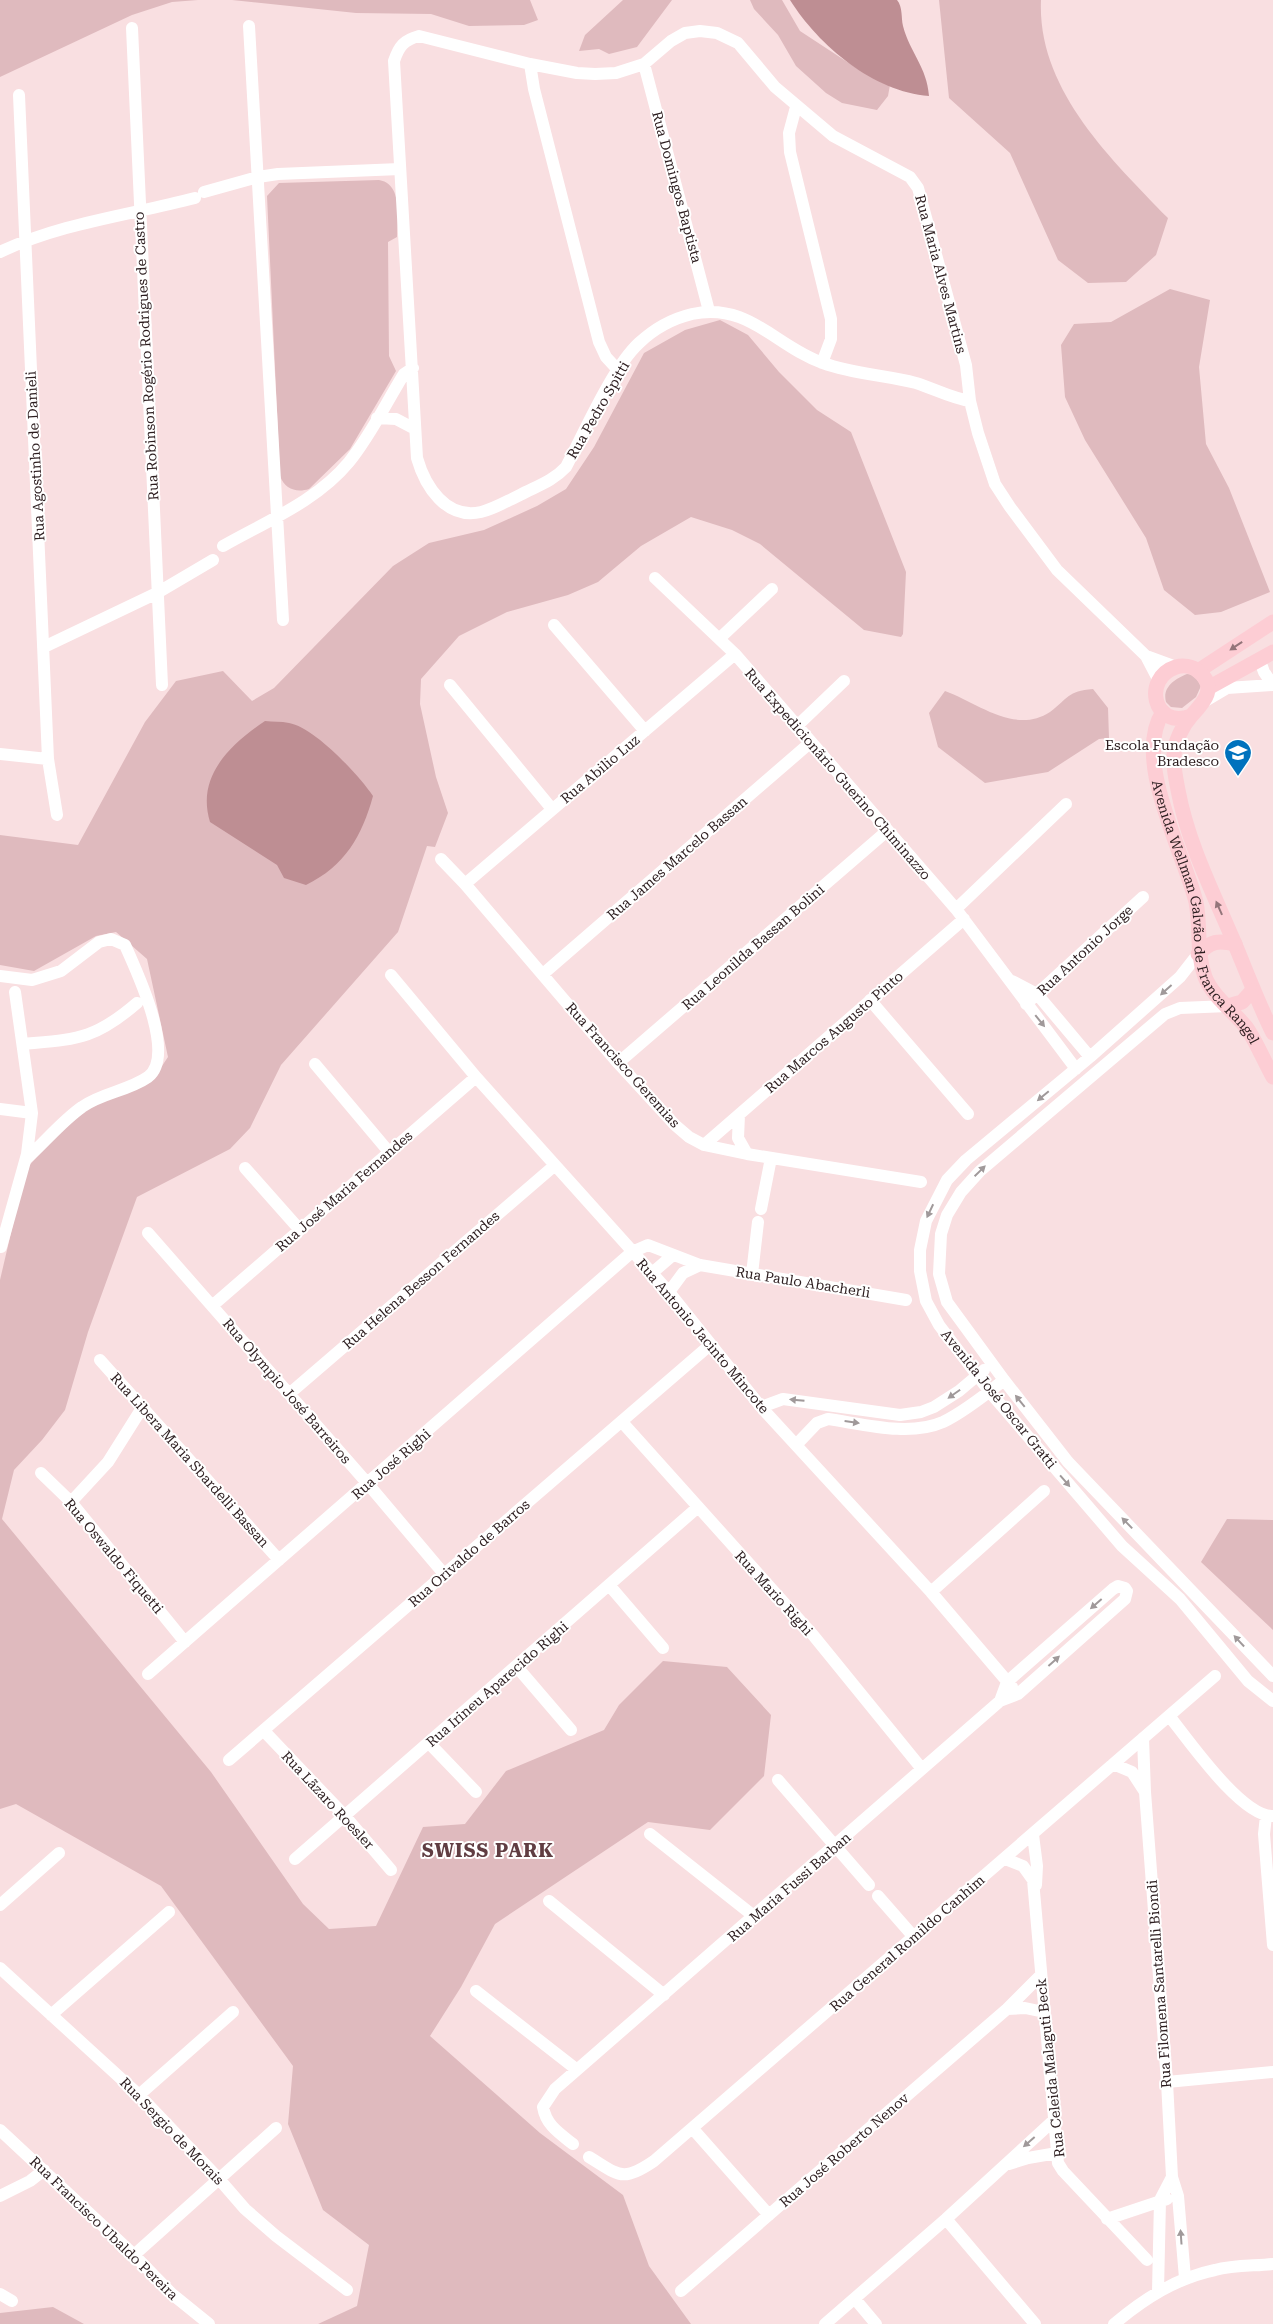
<svg xmlns="http://www.w3.org/2000/svg" width="1273" height="2324" font-family="'Roboto Serif',serif">
	<style>
		.green { fill: #dfbabe }
		.water { fill: #be8e93 }
		.lines { fill: none; stroke-linecap: round; stroke-linejoin: round }
		.minor { stroke: #fff; stroke-width: 12 }
		.major { stroke: #fdcdd4; stroke-width: 15 }
		.oneway { fill: #94757a }
		.oneway2 { fill: #a0999a }
		.labels { text-anchor: middle; dominant-baseline: central; stroke-width: 4; stroke-linejoin: round; paint-order: stroke }
		.street-label { font-size: 14px; fill: #2c1d1f; stroke: #fff }
		.poi-label { font-size: 14px; fill: #2c1d1f; stroke: #fff; text-anchor: end }
		.district-label { font-size: 19px; font-weight: bold; letter-spacing: 1px; fill: #603d42; stroke: #fff }
	</style>
	<rect width="100%" height="100%" fill="#f9dfe1"/>
	<path class="green" d="M0,0H198L172,2L132,15L0,77Z
		M232,0H530L538,20L524,25L469,26L431,14L356,13Z
		M623,0H672L637,47L609,54L599,49L579,51L585,35Z
		M750,0H782L800,31L858,69L891,79L888,96L877,110L842,103L826,93L796,66L778,35L754,9Z
		M939,0H1041C1037,89 1111,159 1168,218L1156,255L1126,282L1088,283L1058,260L1010,153L949,98Z
		M379,180C403,184 397,218 397,237L388,242L389,356L396,371L350,449L309,489C296,493 285,489 280,476L267,196L279,183Z
		M1170,289L1210,300L1199,367L1206,444L1229,488L1270,592L1221,612L1195,615L1164,590L1146,538L1085,440L1065,397L1061,345L1074,324L1111,322Z
		M720,320L748,335L779,372L817,410L851,432L906,572L903,634L901,637L864,630L760,544L732,530L691,517L641,546L598,582L568,595L507,612L459,636L421,679L420,704L436,777L448,813L435,847L427,846L398,932L281,1065L250,1128L230,1149L137,1197L88,1332L65,1410L42,1440L14,1470L2,1519L211,1772L303,1904L329,1929L376,1926L423,1827L465,1824L506,1771L604,1730L619,1705L663,1661L727,1667L771,1715L764,1776L710,1830L648,1822L495,1924L461,1987L430,2036L540,2133L623,2195L649,2266L691,2324H318L357,2306L369,2245L323,2210L288,2124L293,2066L161,1886L16,1804L0,1809V1280L26,1169L82,1107L152,1081L168,1057L147,959L116,932L96,936L34,971L0,965V835L78,845L145,722L176,681L223,671L252,701L274,688L393,566L429,543L484,530L537,506L566,489L594,447L644,353L685,330Z
		M1187,674L1194,675L1201,686L1196,697L1182,708L1171,707L1166,702C1162,687 1175,679 1187,674Z
		M1093,689L1108,708L1109,738L1099,739L1048,772L985,783L938,747L929,713L945,691C978,703 1015,735 1050,712C1069,698 1067,691 1093,689Z
		M1227,1519L1273,1520V1630L1201,1562Z
		M53,2307L84,2324H0V2313Z"/>
	<path class="water" d="M790,0H897C903,7 901,18 903,26C910,53 927,67 929,96C874,92 819,46 790,0Z
		M265,721C273,722 281,721 289,723C314,727 359,775 373,796C362,836 345,866 306,885L284,878L277,865L210,822C196,776 230,745 265,721Z"/>
	<g class="lines">
		<path class="minor" d="M249,26L283,620
			M132,28L162,685
			M530,64L534,89L599,342L606,357L618,370
			M644,64L709,311
			M19,95L48,759L57,815
			M796,107L789,133L790,152L831,319V339L822,363
			M204,192L258,177L278,174L400,169
			M0,252C61,223 130,215 195,198
			M970,401C951,398 935,389 916,383C885,375 853,374 823,363C775,346 749,302 692,314C671,319 655,328 639,343C612,368 584,433 566,467C553,481 537,486 520,495C507,501 494,509 481,512C446,520 425,486 417,458L394,61C399,46 404,40 419,36L530,64L577,73L595,74L616,73L644,64L671,41L685,33L700,31L717,33L738,43L775,87L833,136L910,177L918,188L966,365L970,401L978,433L995,484L1010,507L1057,570L1146,656L1159,681
			M377,418L396,419L415,429
			M223,546C267,521 317,501 349,462C371,435 386,403 404,374L413,368
			M655,578L735,654L956,909L1076,1069
			M554,625L645,731
			M720,638L772,589
			M44,647L157,593L213,560
			M1146,656L1176,667
			M1260,661L1264,672L1273,685
			M450,685L552,809
			M1205,701L1227,688L1273,685
			M797,726L844,681
			M0,754L48,759
			M441,859L465,884L618,1063L675,1125L689,1137L704,1145L747,1154L921,1182
			M465,884L735,654
			M956,909L1066,804
			M1198,954L1180,977L1090,1057L966,1160L947,1180L926,1221L920,1250V1271L926,1301L939,1325L989,1391L1122,1546L1180,1599L1248,1681L1273,1701
			M543,974L811,742
			M391,975L476,1077L669,1292L761,1407L931,1592L1012,1687
			M0,976L32,980L61,971L99,942L111,939L125,945C136,970 177,1055 148,1077C128,1091 101,1093 82,1107C62,1121 44,1143 26,1159
			M1012,981L1037,994L1090,1057
			M870,1000L968,1114
			M1026,1004L1143,897
			M1228,1006L1180,1008L1165,1014L980,1171L961,1192L947,1215L941,1234L939,1274L947,1302L1004,1380L1068,1462L1273,1676
			M23,1044C77,1039 94,1040 137,1003
			M618,1063L887,831
			M315,1064L389,1152
			M0,1109L32,1113
			M739,1115L738,1138L747,1154
			M704,1145L964,919
			M245,1168L300,1230
			M761,1209L771,1158
			M148,1233L368,1484L444,1574
			M1,1247L27,1154L32,1113L15,992
			M652,1273L673,1255
			M752,1274L758,1222
			M669,1292L683,1273L700,1265
			M212,1306L476,1077
			M100,1360L279,1560
			M289,1394L554,1166
			M761,1407L783,1399L900,1415L921,1412L934,1407L959,1391L984,1370
			M622,1422L813,1635L922,1769
			M796,1445L817,1423L828,1419C863,1424 909,1437 943,1422C960,1414 989,1392 1004,1380
			M41,1473L71,1502L185,1642
			M71,1502L108,1462L142,1408
			M609,1585L663,1648
			M931,1592L1044,1491
			M517,1667L571,1730
			M148,1674L632,1252L648,1245L700,1265L906,1300
			M1170,1717C1189,1741 1242,1817 1273,1816
			M264,1731L344,1815L391,1870
			M1143,1738L1145,1792L1167,2082L1172,2177L1178,2196L1185,2278
			M429,1743L476,1792
			M229,1760L710,1345
			M1113,1764L1132,1772L1145,1792
			M778,1780L869,1885
			M1266,1816L1264,1834L1273,1945
			M650,1834L755,1917
			M1033,1835L1037,1866L1036,1885
			M295,1859L697,1508
			M1005,1859L1023,1866L1033,1880L1058,2163L1063,2171L1147,2260
			M878,1896L913,1936
			M549,1901L664,1995
			M0,1905L59,1853
			M0,1968L139,2095L219,2179L245,2209L276,2236L347,2290
			M476,1991L576,2069
			M1007,2009L1025,2008L1044,2012
			M51,2015L169,1912
			M1167,2082L1273,2072
			M139,2095L233,2012
			M693,2129L769,2215
			M0,2130L134,2255L172,2294L209,2324
			M573,2144C559,2133 546,2125 543,2107L555,2089L1000,1701L1018,1694L1125,1599L1127,1591L1125,1588L1118,1586L1113,1589L1007,1682L1000,1701
			M589,2157C619,2175 622,2183 654,2161L1215,1676
			M1009,2164L1028,2158L1057,2153
			M0,2196L30,2181L44,2170
			M946,2219L1035,2324
			M1107,2219L1167,2199
			M134,2255L276,2128
			M681,2291L1007,2009L1041,1975
			M1158,2292L1160,2200L1172,2177
			M0,2294L12,2301
			M855,2299L876,2324
			M825,2324L946,2219L1053,2121
			M1114,2324C1144,2299 1176,2278 1215,2270C1233,2265 1254,2266 1273,2264"/>
		<g class="major">
			<path d="M1198,671L1273,622"/>
			<path d="M1208,688L1273,652"/>
			<path id="s1" d="M1163,712C1132,759 1184,853 1196,902C1201,928 1196,952 1205,977C1213,997 1233,1011 1246,1027C1255,1039 1265,1063 1273,1077"/>
			<path d="M1191,716C1153,730 1142,678 1176,667C1183,665 1192,666 1198,671C1218,687 1204,702 1192,715C1183,725 1174,742 1174,756C1173,767 1176,779 1178,790C1188,844 1213,892 1234,942C1247,973 1258,1003 1273,1033"/>
			<path d="M1198,954C1211,941 1218,940 1235,944"/>
			<path d="M1228,1006L1242,1002L1252,991"/>
		</g>
	</g>
	<defs><path id="oneway-solid" d="M-6-.8H1V-3.2L6.5 0L1 3.2V.8H-6Z" transform="scale(1.25)"/></defs>
	<g class="oneway">
		<use href="#oneway-solid" transform="translate(1236 646) rotate(146)"/>
		<use href="#oneway-solid" transform="translate(1219 908) rotate(-114)"/>
	</g>
	<g class="oneway2">
		<use href="#oneway-solid" transform="translate(1166 990) rotate(138)"/>
		<use href="#oneway-solid" transform="translate(1040 1021) rotate(51)"/>
		<use href="#oneway-solid" transform="translate(1043 1096) rotate(140)"/>
		<use href="#oneway-solid" transform="translate(980 1171) rotate(-44)"/>
		<use href="#oneway-solid" transform="translate(930 1211) rotate(115)"/>
		<use href="#oneway-solid" transform="translate(954 1394) rotate(145)"/>
		<use href="#oneway-solid" transform="translate(797 1400) rotate(-175)"/>
		<use href="#oneway-solid" transform="translate(1020 1401) rotate(-129)"/>
		<use href="#oneway-solid" transform="translate(852 1422) rotate(8)"/>
		<use href="#oneway-solid" transform="translate(1065 1481) rotate(49)"/>
		<use href="#oneway-solid" transform="translate(1127 1523) rotate(-134)"/>
		<use href="#oneway-solid" transform="translate(1096 1604) rotate(139)"/>
		<use href="#oneway-solid" transform="translate(1239 1641) rotate(-133)"/>
		<use href="#oneway-solid" transform="translate(1054 1661) rotate(-42)"/>
		<use href="#oneway-solid" transform="translate(1029 2142) rotate(139)"/>
		<use href="#oneway-solid" transform="translate(1181 2237) rotate(-94)"/>
	</g>
	<defs>
		<symbol id="school-pin" viewBox="-11 -11 22 30"><path d="M0 17L-7.5 6A9.5 9.5 0 1 1 7.5 6Z" fill="#0072bd" stroke="#fff"/><path d="M0-5L7-2L0 1L-7-2ZM-4 1L0 2.5L4 1V4Q0 6-4 4Z" fill="#fff"/></symbol>
	</defs>
	<g fill-rule="evenodd">
		<use href="#school-pin" x="1222" y="737" width="32" height="43"/>
	</g>
	<g class="labels">
		<g class="street-label">
			<text transform="translate(677 187) rotate(75)">Rua Domingos Baptista</text>
			<text transform="translate(941 274) rotate(75)">Rua Maria Alves Martins</text>
			<text transform="translate(146 356) rotate(-93)">Rua Robinson Rogério Rodrigues de Castro</text>
			<text transform="translate(598 410) rotate(-60)">Rua Pedro Spitti</text>
			<text transform="translate(35 456) rotate(-93)">Rua Agostinho de Danieli</text>
			<text transform="translate(600 769) rotate(-40)">Rua Abilio Luz</text>
			<text transform="translate(838 774) rotate(49)">Rua Expedicionãrio Guerino Chiminazzo</text>
			<text transform="translate(677 858) rotate(-41)">Rua James Marcelo Bassan</text>
			<text stroke="none"><textPath href="#s1" startOffset="214">Avenida Wellman Galvão de Franca Rangel</textPath></text>
			<text transform="translate(753 947) rotate(-41)">Rua Leonilda Bassan Bolini</text>
			<text transform="translate(1085 950) rotate(-43)">Rua Antonio Jorge</text>
			<text transform="translate(834 1032) rotate(-41)">Rua Marcos Augusto Pinto</text>
			<text transform="translate(623 1065) rotate(48)">Rua Francisco Geremias</text>
			<text transform="translate(344 1191) rotate(-41)">Rua José Maria Fernandes</text>
			<text transform="translate(421 1280) rotate(-41)">Rua Helena Besson Fernandes</text>
			<text transform="translate(803 1282) rotate(9)">Rua Paulo Abacherli</text>
			<text transform="translate(703 1336) rotate(50)">Rua Antonio Jacinto Mincote</text>
			<text transform="translate(287 1391) rotate(49)">Rua Olympio José Barreiros</text>
			<text transform="translate(999 1399) rotate(51)">Avenida José Oscar Gratti</text>
			<text transform="translate(190 1460) rotate(48)">Rua Libera Maria Sbardelli Bassan</text>
			<text transform="translate(391 1464) rotate(-41)">Rua José Righi</text>
			<text transform="translate(469 1553) rotate(-41)">Rua Orivaldo de Barros</text>
			<text transform="translate(114 1556) rotate(50)">Rua Oswaldo Fiquetti</text>
			<text transform="translate(774 1593) rotate(48)">Rua Mario Righi</text>
			<text transform="translate(497 1684) rotate(-41)">Rua Irineu Aparecido Righi</text>
			<text transform="translate(328 1800) rotate(47)">Rua Lãzaro Roesler</text>
			<text transform="translate(789 1887) rotate(-41)">Rua Maria Fussi Barban</text>
			<text transform="translate(907 1943) rotate(-41)">Rua General Romildo Canhim</text>
			<text transform="translate(1159 1984) rotate(-94)">Rua Filomena Santarelli Biondi</text>
			<text transform="translate(1050 2068) rotate(-96)">Rua Celeida Malaguti Beck</text>
			<text transform="translate(172 2131) rotate(46)">Rua Sergio de Morais</text>
			<text transform="translate(844 2150) rotate(-41)">Rua José Roberto Nenov</text>
			<text transform="translate(104 2228) rotate(44)">Rua Francisco Ubaldo Pereira</text>
		</g>
		<g class="poi-label">
			<text x="1219" y="745">Escola Fundação<tspan x="1219" dy="16">Bradesco</tspan></text>
		</g>
		<g class="district-label">
			<text x="488" y="1850">SWISS PARK</text>
		</g>
	</g>
</svg>
